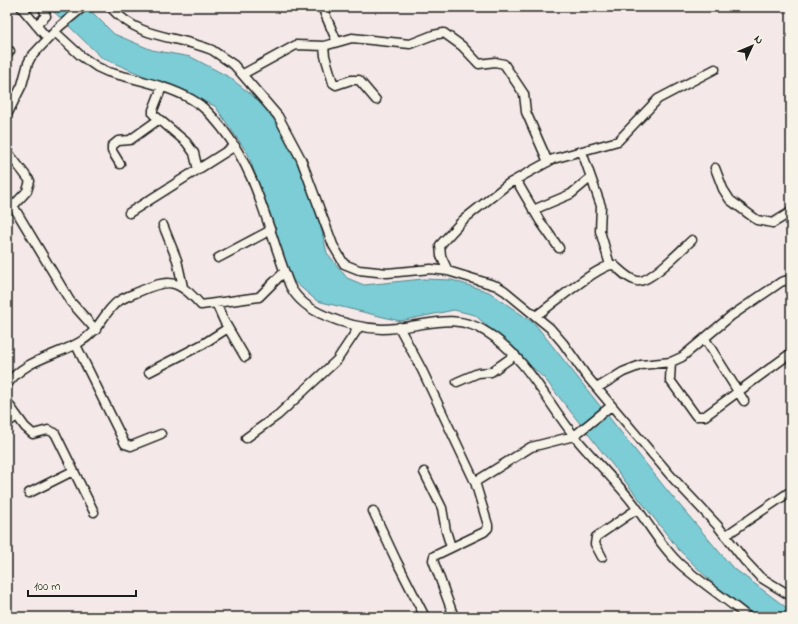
<svg xmlns="http://www.w3.org/2000/svg" width="798" height="624" font-family="'Indie Flower',sans-serif">
	<style>
		.water { fill: #7ccdd6; stroke: #56868c }
		.lines { fill: none; stroke-linecap: round; stroke-linejoin: round }
		.minor-casing { stroke: #1c1c1c; stroke-width: 11 }
		.minor { stroke: #f7f3e8; stroke-width: 8 }
	</style>
	<rect width="100%" height="100%" fill="#f4e9e8"/>
	<filter id="ink" filterUnits="userSpaceOnUse"><feTurbulence type="fractalNoise" baseFrequency=".025" numOctaves="2"/><feDisplacementMap in="SourceGraphic" scale="8" xChannelSelector="R" yChannelSelector="G"/><feConvolveMatrix kernelMatrix="1 2 1 2 8 2 1 2 1" color-interpolation-filters="sRGB"/></filter>
	<g filter="url(#ink)">
		<path class="water" d="M49,7H87L114,34L152,50L191,57L229,77L263,104L296,150L320,224L327,253L347,278L364,285L423,279L452,280L489,292L535,324L666,489L732,567L791,611V617H751L731,601L679,550L545,379L475,315L454,310L400,321L317,301L291,279L248,154L215,106L102,58Z"/>
		<g class="lines">
			<defs>
				<path id="minor" d="M21,7L48,39
					M110,7C142,41 173,34 212,50L234,65L278,116L301,159L333,245L344,264L359,270L387,273L431,269L448,271L497,286L505,291L550,328L563,343L585,374L671,476L717,525L745,561L760,577L791,596
					M322,7L337,42
					M36,25L46,16L43,7
					M55,32L81,56L97,67L108,72C136,80 166,85 191,99C204,106 213,117 222,128C259,175 268,232 290,286C298,301 311,310 326,316C344,324 362,328 382,329C420,329 452,309 488,333C527,358 546,401 575,437C593,459 615,480 633,503C648,523 662,548 681,565C702,583 726,599 748,617
					M324,46L325,56L333,83L336,85L351,80H359L376,100
					M7,54L10,51
					M243,74L296,45L324,46L352,38L410,44L433,35L444,33L462,46L479,64L495,62L504,64L524,94L526,112L548,162
					M162,87L153,110V114L186,142L194,153L198,170
					M7,94L15,99
					M7,115L22,85L28,63L31,57L59,27L83,7
					M7,151L30,181L27,191L14,205L15,209L70,301L96,330
					M582,152L601,206L600,231L610,265
					M120,164L112,151V146L118,141L130,140L158,120
					M715,168L723,189L730,200L757,220L773,223L791,212
					M516,180L540,221L559,248
					M533,210L571,194L590,178
					M129,213L235,146
					M163,225L177,260L183,287
					M218,258L271,230
					M448,271L441,256L440,245L463,220L508,184L553,159L618,141L658,99L715,69
					M216,303L224,321L245,357
					M537,315C551,306 600,263 614,265C621,271 628,279 637,281C649,284 682,249 692,240
					M399,327L422,370L475,482L488,525V528L484,532L434,556L433,560L454,617
					M705,339L744,401
					M76,345L125,444L131,446L161,434
					M671,362L670,380L696,416H705L791,353
					M149,372L203,344L228,328
					M457,382L478,373L491,372L515,355
					M7,385C23,360 56,356 80,342C97,332 100,320 112,307C118,299 129,296 138,292C169,278 178,279 201,305L259,297L284,272
					M597,388L623,372L641,365L671,362L682,357L731,316L781,282L791,279
					M7,402L25,427L33,434L48,430L55,433L94,512
					M7,423L17,416
					M246,438L278,415L337,360L359,327
					M424,472L442,508L446,531L451,547
					M475,482L531,447L574,436L611,406
					M29,493L73,471
					M373,511L396,560L425,617
					M725,536L791,491
					M602,557L595,544L596,537L637,509"/>
			</defs>
			<use href="#minor" class="minor-casing"/>
			<use href="#minor" class="minor"/>
		</g>
	</g>
	<rect width="798" height="624" fill="none" stroke="#f7f3e8" stroke-width="24"/>
	<rect x="12" y="12" width="774" height="600" fill="none" stroke="#1c1c1c" stroke-width="1.5" filter="url(#ink)"/>
	<g transform="translate(752 46) rotate(46)" stroke="#f7f3e8" stroke-width="3" paint-order="stroke">
	<path d="M0-3L7 15L0 10L-7 15Z" fill="#1c1c1c"/>
	<text y="-6" font-size="11" font-weight="bold" text-anchor="middle" fill="#1c1c1c">N</text>
	</g>
	<path d="M28 590v6h108v-6" fill="none" stroke="#1c1c1c" stroke-width="2"/>
	<text x="34" y="590" font-size="12" fill="#1c1c1c" stroke="#f7f3e8" stroke-width="3" paint-order="stroke">100 m</text>
</svg>
